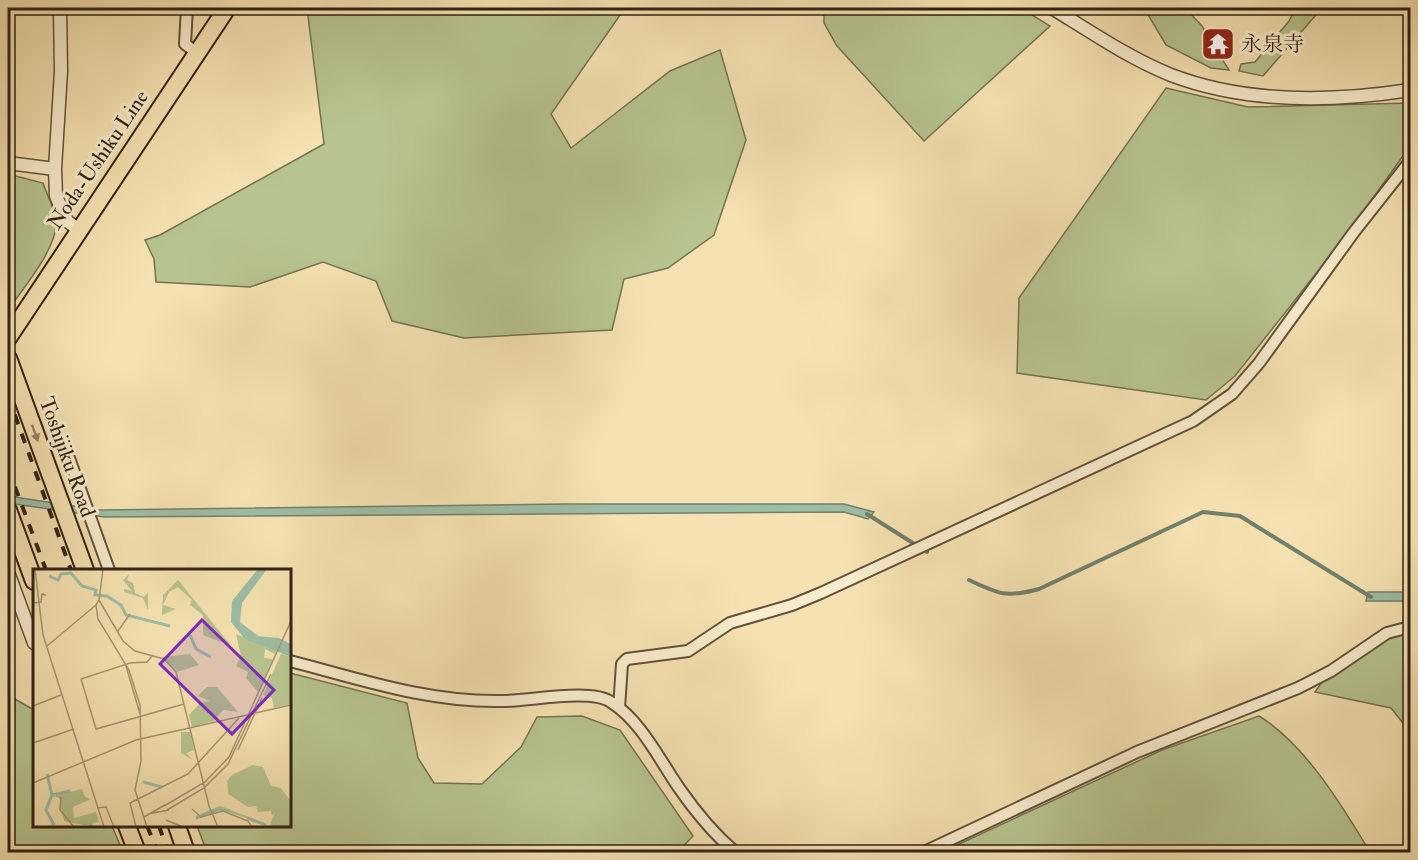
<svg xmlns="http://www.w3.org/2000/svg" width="1418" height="860" font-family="'IM FELL Double Pica','Noto Serif JP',serif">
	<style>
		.green { fill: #b7c48f; stroke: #747352; stroke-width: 1.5 }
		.water { fill: #9dbea6; stroke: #72806c; stroke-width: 1.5 }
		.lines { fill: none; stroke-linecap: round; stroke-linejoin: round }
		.stream { stroke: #72806c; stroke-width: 4 }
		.minor-casing { stroke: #62523d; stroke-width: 14 }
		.tertiary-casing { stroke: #62523d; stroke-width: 15 }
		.primary-casing { stroke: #312216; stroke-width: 20 }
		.minor { stroke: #f8eccc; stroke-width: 10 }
		.tertiary { stroke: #f8eccc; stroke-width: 12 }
		.primary { stroke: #f5e1b1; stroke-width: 16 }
		.rail { stroke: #312216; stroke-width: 4; stroke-dasharray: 10 10; stroke-linecap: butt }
		.oneway { fill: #938264 }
		.labels { text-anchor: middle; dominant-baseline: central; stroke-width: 6; stroke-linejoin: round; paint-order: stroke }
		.poi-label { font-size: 21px; fill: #312216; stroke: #f8eccc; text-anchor: start }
		.street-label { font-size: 21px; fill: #312216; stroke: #f8eccc }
		.inset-river { fill: none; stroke: #9dbea6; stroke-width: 3 }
		.inset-road { fill: none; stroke: #a79573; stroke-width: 1.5 }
		.view { fill: #7b2cbf; fill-opacity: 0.15; stroke: #7b2cbf; stroke-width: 3 }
		.inset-edge { fill: none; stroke: #312216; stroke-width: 3 }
	</style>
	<rect width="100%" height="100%" fill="#f5e1b1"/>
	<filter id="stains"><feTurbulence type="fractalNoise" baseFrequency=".00333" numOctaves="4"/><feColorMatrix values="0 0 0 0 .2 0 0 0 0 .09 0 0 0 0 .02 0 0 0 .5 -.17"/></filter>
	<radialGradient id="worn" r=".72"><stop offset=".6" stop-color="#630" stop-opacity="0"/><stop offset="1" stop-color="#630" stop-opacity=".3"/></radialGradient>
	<path class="green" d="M307,8H625L551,114L571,148L670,71L720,50L746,140L714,235L668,268L624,279L612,330L464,338L392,321L376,281L323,262L250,287L156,282L154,259L145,240L160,235L324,144Z
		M824,8H1021L1050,26L924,141L837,46L824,23Z
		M1144,8H1185L1202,26L1229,70L1211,68L1166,45Z
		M1296,8H1322L1263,76L1239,71L1241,64L1255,62L1289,21Z
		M1166,88L1248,107L1410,103V146L1348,233L1235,376L1206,400L1017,373L1019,298Z
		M8,174L43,183C47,195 55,209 56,222C58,247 22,290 8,310Z
		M1394,635H1410V732L1391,708L1315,692L1322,682Z
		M290,673L407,703L418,758L434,783L482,784L521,747L537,717L582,716L620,730L693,836L678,852H207L197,826H290Z
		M8,695L34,710V826H112L123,852H8Z
		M1259,716C1305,744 1343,807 1370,852H942L1162,750Z"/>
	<path class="water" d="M8,496L100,510L566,504H844L874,512L868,519L844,512L104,517L8,503Z
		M1368,592H1410V601H1366Z"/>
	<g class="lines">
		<path class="stream" d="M867,514L927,552
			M969,580C999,594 1006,598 1039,589L1203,512L1240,516L1371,597"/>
		<defs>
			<path id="minor" d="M187,8L185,44L197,53
				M69,458L109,570
				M290,661C360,679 429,703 503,701C529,701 591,688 611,702C641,721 659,759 679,788C695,811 714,834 735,852
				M619,708L622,664L627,659L688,651L730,623L792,605L821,593L1193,421L1232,394L1259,363L1354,232L1410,161
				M924,852L1137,752L1298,688L1331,671L1387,633L1410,627"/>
			<path id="tertiary" d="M60,8L61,71L55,169L56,196L67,221L79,230
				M1052,8C1091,32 1129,58 1171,75C1247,104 1332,102 1410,90
				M8,163L55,169
				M8,572L34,643"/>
			<path id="primary" d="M8,338L227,8
				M8,358L85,570
				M8,510L34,581
				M127,826L137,852
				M177,826L186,852"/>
		</defs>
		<use href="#minor" class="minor-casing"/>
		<use href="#tertiary" class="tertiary-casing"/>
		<use href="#primary" class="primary-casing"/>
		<use href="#minor" class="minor"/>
		<use href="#tertiary" class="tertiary"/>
		<use href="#primary" class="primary"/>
		<path class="rail" d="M8,396L71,570
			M8,468L46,570
			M147,826L158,852
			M159,826L168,852"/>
	</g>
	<defs><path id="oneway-solid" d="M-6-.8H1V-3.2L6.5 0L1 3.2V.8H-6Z" transform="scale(1.5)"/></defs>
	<use class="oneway" href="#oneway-solid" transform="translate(35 433) rotate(70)"/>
	<defs>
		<symbol id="temple-square" viewBox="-11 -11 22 22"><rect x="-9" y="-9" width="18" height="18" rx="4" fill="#8f2418" stroke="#f8eccc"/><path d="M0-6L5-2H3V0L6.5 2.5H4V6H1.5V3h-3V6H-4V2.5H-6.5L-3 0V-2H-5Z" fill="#fff"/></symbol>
	</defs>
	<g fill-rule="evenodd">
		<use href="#temple-square" x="1199" y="25" width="38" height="38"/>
	</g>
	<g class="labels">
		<g class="poi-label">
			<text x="1241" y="44">永泉寺</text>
		</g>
		<g class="street-label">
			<text transform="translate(98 160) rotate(-56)">Noda-Ushiku Line</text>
			<text transform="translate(67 457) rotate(70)">Toshijiku Road</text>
		</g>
	</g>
	<g transform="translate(33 569)">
		<rect width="258" height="258" fill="#f5e1b1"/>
		<path d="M96,5L94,11L100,14L102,24L111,28L115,23V41L110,29L91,23V20L99,22L90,11ZM145,11L196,74V76L170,66V46L157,36L159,31L145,18L136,23L130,36L143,40L129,46L130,26ZM203,65L243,82L242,85L232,80L231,89L240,90L225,123L213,109L215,103L203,97L208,87ZM157,85L166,96L144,103L129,88ZM248,85L258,88V135L241,139L239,129L230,126ZM174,118H184L205,143L190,141L181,152L159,158L156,146L168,133L177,132L165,127ZM148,163H157L161,181L153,184L160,191L148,184ZM220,196L230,198L238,217L248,219L258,233V258H236L242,243L239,247L238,242L225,243L223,237L215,238L195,225L194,212L199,206ZM49,220L52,228L58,230L40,238L41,249L63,243L66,253L59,254L60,258L31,252L26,229L19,227ZM187,237L198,241L236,256L188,241L164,246Z" fill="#b7c48f"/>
		<path d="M225,0H234L209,34L207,53L225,67L246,69L258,75V88L212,70L198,53L199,32Z" fill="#9dbea6"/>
		<path class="inset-river" d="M16,7L25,11L28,5L38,4L49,17L63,21L62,26L74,27L88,36L93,46L137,57M157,66L163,80L178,88M14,205L19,226L37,222M110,213L129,218M19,226L13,241L21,256M163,249L186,240L196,242M214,249L233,256"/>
		<path class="inset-road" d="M2,0L10,66L71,258M70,0L66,31L90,72L102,82L131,90L143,103L176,237L185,258M66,31L63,36L65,50L96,101L107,136L108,192L102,221L114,258M0,34L8,33L9,25L13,26M85,62L97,45M14,77L63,36M120,86L114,93L97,94L48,110L63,160L151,135M93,97L107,145M0,137L28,126M0,174L41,160M205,181L229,129M0,214L103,171L258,136M28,228L27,241L41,258M131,237L172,213L196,188L258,52M64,239L73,238L81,258M159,240L168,248L190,242L215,252L219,258M134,241L171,219L195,195L238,105M115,245L136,241M111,248L132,236M133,251L150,258M103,258L97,234L155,205L206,149"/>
		<path class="view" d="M169,51L241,121L199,165L127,95Z"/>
		<rect width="258" height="258" class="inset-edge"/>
	</g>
	<rect width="1418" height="860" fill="none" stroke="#f5e1b1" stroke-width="30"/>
	<rect x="9" y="9" width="1400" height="842" fill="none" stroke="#312216" stroke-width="3"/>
	<rect x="15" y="15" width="1388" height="830" fill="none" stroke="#312216" stroke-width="1.5"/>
	<rect width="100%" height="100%" filter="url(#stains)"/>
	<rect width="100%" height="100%" fill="url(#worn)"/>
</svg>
